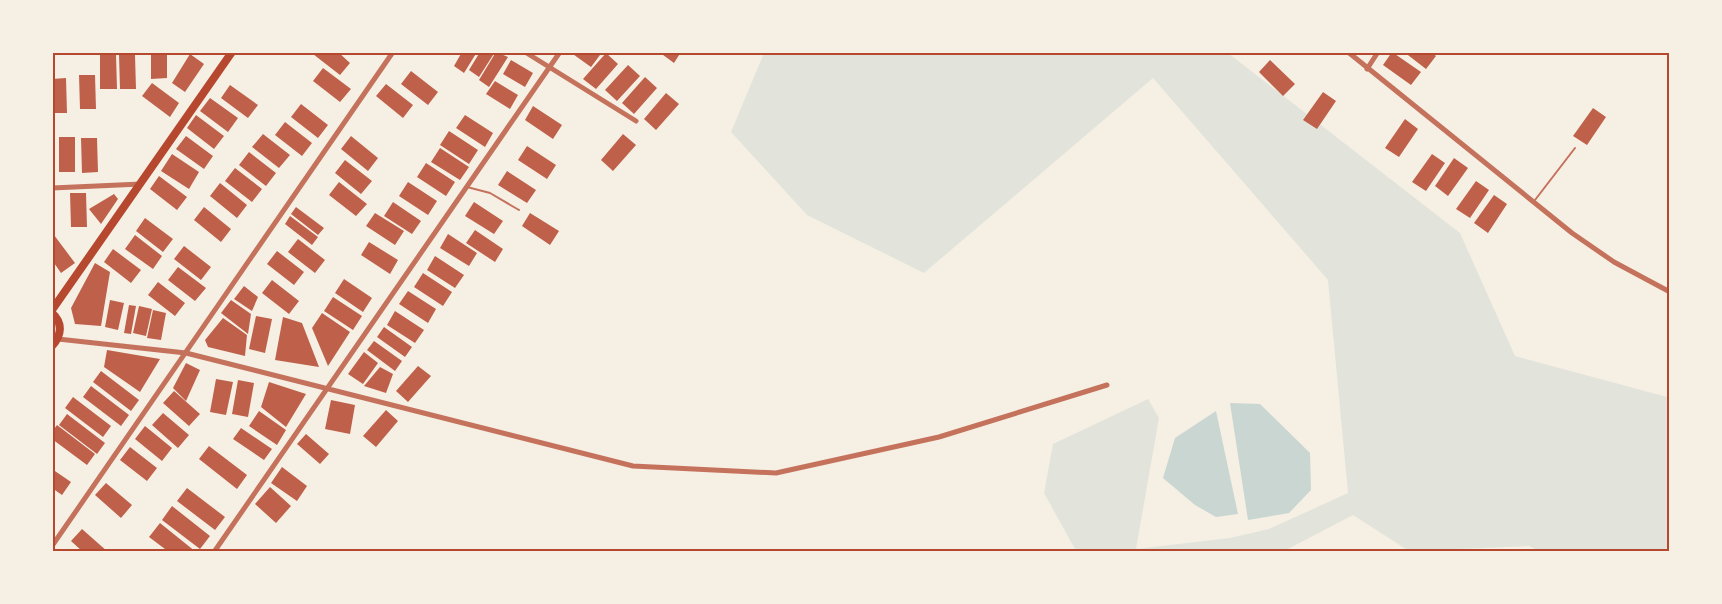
<svg xmlns="http://www.w3.org/2000/svg" width="1722" height="604" font-family="'Open Sans',sans-serif">
	<style>
		.green { fill: #e2e4dc }
		.water { fill: #c9d6d2 }
		.building { fill: #bf614a }
		.lines { fill: none; stroke-linecap: round; stroke-linejoin: round }
		.service { stroke: #c5725c; stroke-width: 2 }
		.minor { stroke: #c5725c; stroke-width: 5 }
		.secondary { stroke: #b5482f; stroke-width: 8 }
		.neatline { fill: none; stroke: #b5482f; stroke-width: 2 }
	</style>
	<rect width="100%" height="100%" fill="#f6efe4"/>
	<path class="green" d="M764,53H1228L1460,233L1515,356L1667,397L1670,422L1669,551L1542,552L1529,546L1409,551L1353,515L1288,549V551H1076L1044,493L1053,444L1148,399L1159,418L1136,549L1230,538L1269,529L1348,493L1328,280L1153,78L924,273L807,215L731,132Z"/>
	<path class="water" d="M1230,403L1260,404L1310,453L1311,490L1289,513L1248,520Z
		M1216,411L1238,514L1216,517L1195,505L1163,478L1175,438Z"/>
	<path class="building" d="M151,52H167V78L151,79Z
		M315,52H338L350,63L340,75L313,54Z
		M462,52H477L464,73L454,66Z
		M480,52H495L479,77L469,70Z
		M496,52L508,57L489,87L479,80Z
		M570,52H596L600,55L591,67Z
		M659,52H681L674,63Z
		M1392,52L1421,72L1411,85L1383,65Z
		M1404,52H1431L1436,56L1426,69Z
		M606,53L618,64L596,89L583,79Z
		M116,54L117,89H100V55Z
		M190,54L204,64L185,92L172,83Z
		M119,55H135L136,89H120Z
		M511,60L533,73L525,87L503,74Z
		M1270,60L1295,84L1283,96L1259,72Z
		M628,65L640,76L617,101L605,90Z
		M323,68L351,89L340,102L313,81Z
		M411,71L438,92L428,105L401,84Z
		M79,75H95L96,109H80Z
		M645,77L657,88L634,114L622,103Z
		M66,78L67,113H52V79Z
		M495,81L518,95L510,109L486,94Z
		M152,83L179,103L170,117L142,96Z
		M386,84L413,105L403,118L376,96Z
		M230,85L258,105L248,118L221,98Z
		M1323,92L1336,101L1317,129L1303,120Z
		M666,93L679,104L656,130L644,119Z
		M210,98L238,118L228,132L200,111Z
		M301,104L328,125L318,138L291,117Z
		M533,106L562,125L553,139L525,120Z
		M1593,108L1606,117L1587,145L1573,136Z
		M196,115L224,136L214,149L187,128Z
		M465,115L493,133L485,147L456,128Z
		M1405,119L1418,129L1399,157L1385,148Z
		M285,122L312,143L302,156L275,135Z
		M449,131L478,150L469,164L440,145Z
		M263,134L290,155L279,168L252,147Z
		M623,134L636,145L613,171L601,160Z
		M186,136L213,156L204,169L176,149Z
		M351,136L378,158L368,171L341,149Z
		M59,137H75V172H59Z
		M81,138H97L98,172L82,173Z
		M527,146L556,165L547,179L518,160Z
		M440,148L469,167L460,180L431,162Z
		M249,152L276,173L266,186L239,165Z
		M172,154L199,172L189,189L161,171Z
		M1432,154L1445,163L1426,191L1412,182Z
		M1454,158L1468,168L1448,196L1435,186Z
		M345,160L372,181L361,194L335,173Z
		M426,163L455,182L446,196L417,177Z
		M235,168L262,189L252,202L225,181Z
		M507,171L536,190L527,203L498,185Z
		M159,176L187,197L177,210L150,189Z
		M1476,181L1489,190L1470,218L1456,209Z
		M339,182L367,204L356,216L329,195Z
		M408,182L437,201L428,215L399,196Z
		M220,183L247,205L237,218L210,196Z
		M70,193H86L87,227H71Z
		M114,194L118,199L101,224L89,209Z
		M1494,195L1507,204L1488,233L1474,223Z
		M393,202L421,221L412,234L384,216Z
		M474,202L503,221L494,234L465,216Z
		M204,207L231,229L221,242L194,220Z
		M296,207L324,228L318,235L291,214Z
		M375,213L404,231L395,245L366,226Z
		M530,213L559,231L550,245L522,226Z
		M290,216L318,237L312,245L285,224Z
		M145,218L173,239L163,252L136,231Z
		M475,230L503,249L495,262L466,243Z
		M448,234L477,253L469,266L440,248Z
		M54,235L75,263L61,273L52,260Z
		M135,235L162,256L153,269L125,249Z
		M298,239L325,260L315,273L288,252Z
		M369,242L398,260L390,274L361,255Z
		M184,246L211,267L201,280L174,259Z
		M113,249L141,270L131,283L104,262Z
		M277,251L304,272L294,285L267,264Z
		M435,256L464,275L455,288L427,270Z
		M95,263L110,272L101,326L75,324L71,308Z
		M178,267L206,288L195,301L168,280Z
		M423,273L452,292L443,306L414,287Z
		M344,279L372,298L363,312L335,293Z
		M272,280L299,301L289,314L262,293Z
		M158,282L185,303L175,316L148,295Z
		M244,286L258,297L252,311L234,299Z
		M408,291L436,309L428,323L399,304Z
		M333,297L362,316L353,330L324,311Z
		M110,300L124,303L118,330L105,327Z
		M231,300L251,314L248,334L221,313Z
		M129,305L136,306L131,334L124,333Z
		M139,306L152,309L146,336L133,333Z
		M153,310L166,313L161,340L147,338Z
		M395,311L424,330L415,343L387,325Z
		M322,313L350,332L328,366L312,328Z
		M256,316L272,319L265,353L249,349Z
		M283,317L302,323L319,367L275,360Z
		M223,318L247,335L245,356L208,347L205,340Z
		M384,327L412,347L405,357L377,337Z
		M374,341L402,361L395,371L367,350Z
		M107,350L160,359L140,392L104,367Z
		M364,352L378,363L363,384L348,374Z
		M186,363L200,370L186,401L173,388Z
		M418,366L431,376L408,402L396,391Z
		M380,367L393,374L386,393L364,386Z
		M101,371L139,400L131,411L93,382Z
		M216,379L233,382L226,415L210,412Z
		M238,380L254,383L248,417L232,414Z
		M269,382L306,394L286,427L261,407Z
		M91,386L129,415L121,426L83,397Z
		M174,391L200,414L189,426L163,403Z
		M73,397L111,426L103,437L65,408Z
		M331,400L355,405L350,434L325,429Z
		M386,410L398,421L376,447L363,436Z
		M259,411L286,430L277,445L249,426Z
		M163,413L189,435L178,448L152,425Z
		M67,414L105,443L97,454L59,425Z
		M57,425L95,454L87,465L52,439V432Z
		M145,426L172,448L162,461L135,439Z
		M241,428L272,449L264,460L233,439Z
		M306,434L329,454L320,464L297,444Z
		M209,446L247,475L237,489L199,459Z
		M130,447L157,468L147,481L120,460Z
		M282,467L307,486L297,501L271,483Z
		M52,469L71,482L62,495L52,488Z
		M106,483L132,505L121,518L95,495Z
		M270,487L291,506L276,523L255,504Z
		M187,488L225,517L215,530L177,501Z
		M172,506L210,536L200,549L162,520Z
		M160,523L196,552H169L149,537Z
		M82,529L108,552H83L71,541Z"/>
	<g class="lines">
		<path class="service" d="M467,187L490,193L519,210
			M1535,200L1575,148"/>
		<path class="minor" d="M525,52L636,121
			M1348,52L1572,233L1614,262L1670,292
			M1367,69L1378,52
			M52,188L141,184
			M58,339L186,353L633,466L776,473L939,437L1107,385
			M52,546L393,52
			M214,552L560,52"/>
		<path class="secondary" d="M52,310L232,52
			M52,313C63,323 62,335 52,346"/>
	</g>
	<rect width="1722" height="604" fill="none" stroke="#f6efe4" stroke-width="108"/>
	<rect x="54" y="54" width="1614" height="496" class="neatline"/>
</svg>
